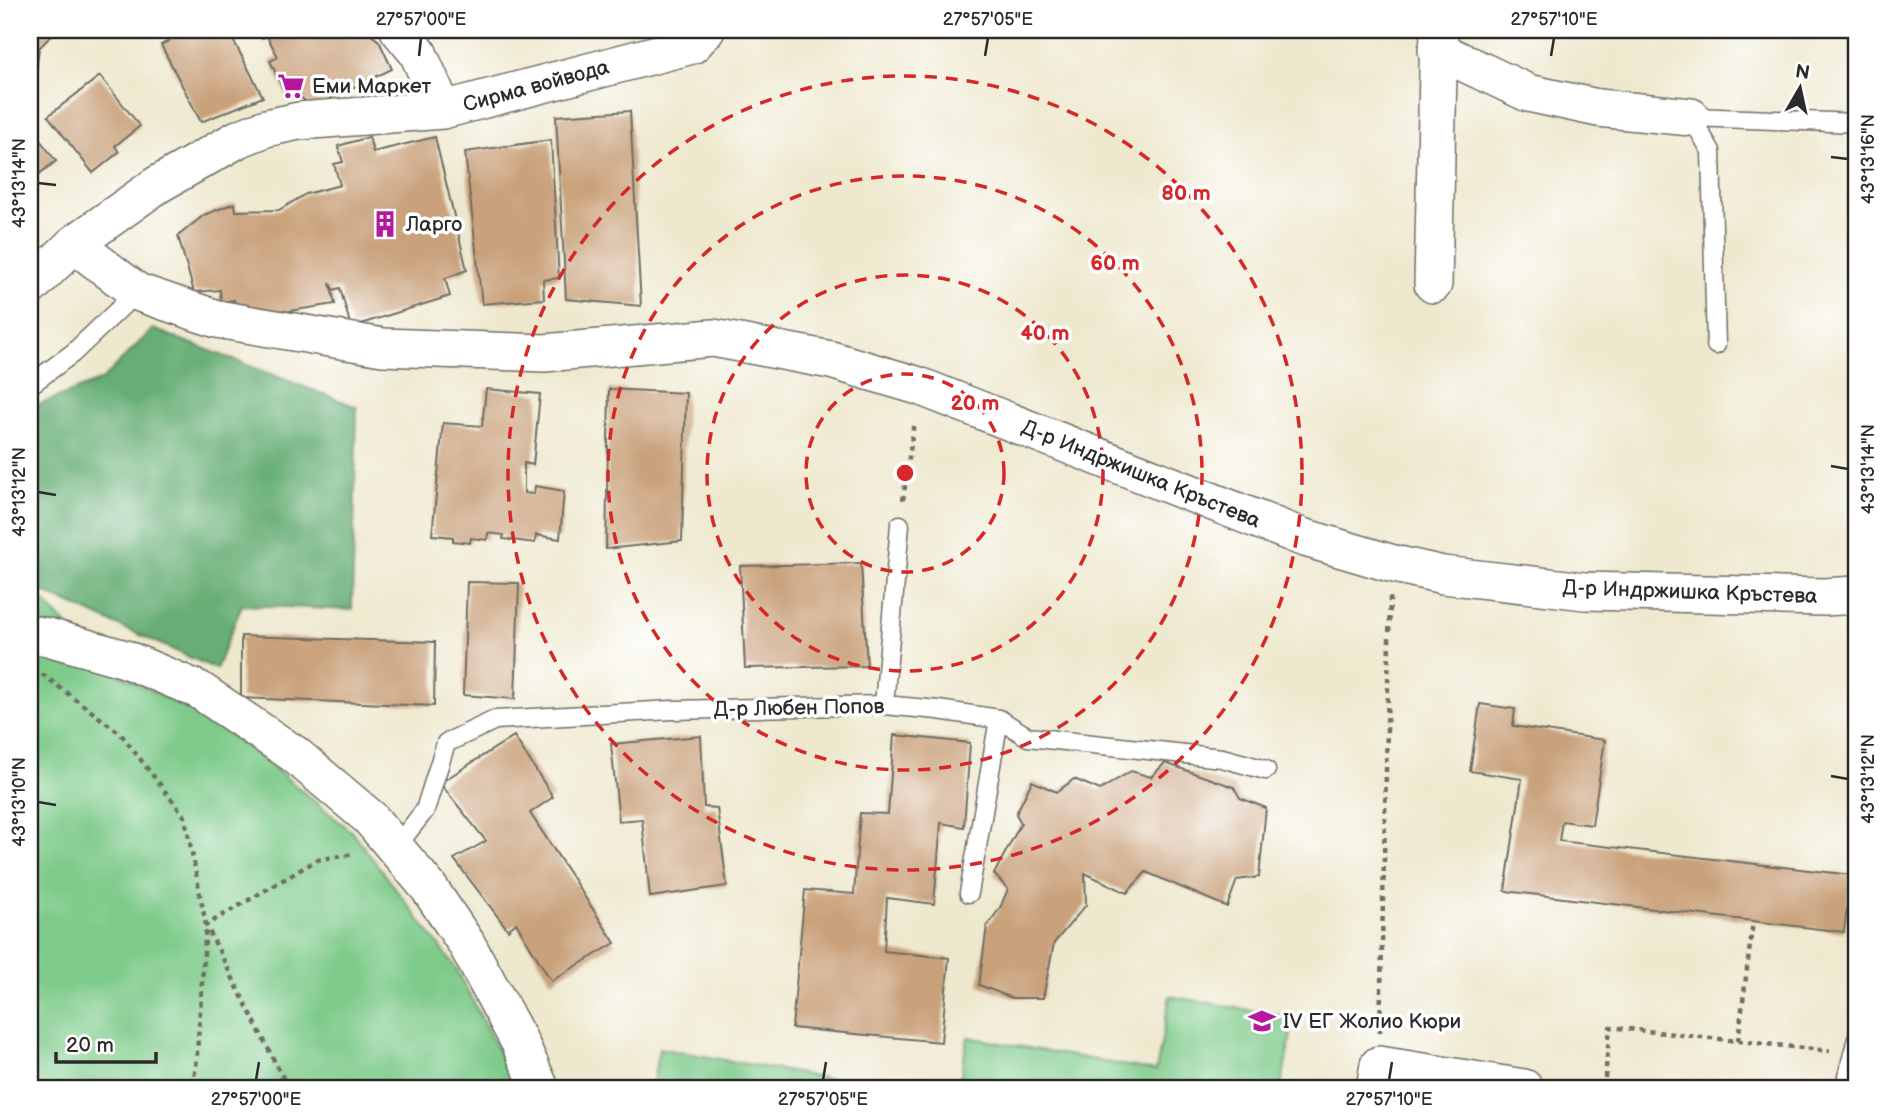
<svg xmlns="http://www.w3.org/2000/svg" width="1887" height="1118" font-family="'Balsamiq Sans',sans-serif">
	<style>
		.green { fill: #7dca89; stroke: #547a5a; stroke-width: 2 }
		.forest { fill: #66ae75; stroke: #486c50; stroke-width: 2 }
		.building { fill: #c9a17a }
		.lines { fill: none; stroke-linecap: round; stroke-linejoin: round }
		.service-casing { stroke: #6f6d64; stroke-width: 21 }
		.minor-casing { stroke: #6f6d64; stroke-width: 40 }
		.path { stroke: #6f6d64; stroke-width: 4.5; stroke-dasharray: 5 5; stroke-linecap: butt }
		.service { stroke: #fff; stroke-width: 18 }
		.minor { stroke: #fff; stroke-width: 37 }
		.ticks { fill: none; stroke: #2b2b2b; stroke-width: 2.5 }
		.ring { fill: none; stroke: #d62828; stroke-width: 3.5; stroke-dasharray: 12 9 }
		.labels { text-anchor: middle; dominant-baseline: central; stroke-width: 7; stroke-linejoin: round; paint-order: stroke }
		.poi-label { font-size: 21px; fill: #2b2b2b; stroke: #fff; text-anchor: start }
		.street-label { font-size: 21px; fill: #2b2b2b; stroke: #fff }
		.centre { fill: #d62828; stroke: #fff; stroke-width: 3.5 }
		.ring-label { font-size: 21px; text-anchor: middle; font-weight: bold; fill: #d62828; stroke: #fff; stroke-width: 7; stroke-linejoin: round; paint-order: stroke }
		.neatline { fill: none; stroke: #2b2b2b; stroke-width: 2.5 }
		.ticks-label { font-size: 18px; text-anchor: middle; fill: #2b2b2b }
	</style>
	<rect width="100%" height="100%" fill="#fff"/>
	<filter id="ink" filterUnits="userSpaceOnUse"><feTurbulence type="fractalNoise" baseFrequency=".0143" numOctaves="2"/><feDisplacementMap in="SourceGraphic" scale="14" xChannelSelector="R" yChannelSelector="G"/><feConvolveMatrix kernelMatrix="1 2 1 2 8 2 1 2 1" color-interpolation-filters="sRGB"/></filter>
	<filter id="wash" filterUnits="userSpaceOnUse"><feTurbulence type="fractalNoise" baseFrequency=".00686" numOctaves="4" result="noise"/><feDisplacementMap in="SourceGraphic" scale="28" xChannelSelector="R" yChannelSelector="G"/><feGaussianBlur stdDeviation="1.57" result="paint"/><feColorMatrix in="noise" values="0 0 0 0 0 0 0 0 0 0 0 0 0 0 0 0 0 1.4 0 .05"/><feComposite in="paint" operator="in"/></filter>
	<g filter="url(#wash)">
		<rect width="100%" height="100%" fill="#eee8ce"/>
		<path class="green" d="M30,556L39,596L107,668L210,720L275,769L353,833L456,968L517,1088H30Z
			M1170,996L1294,1018L1281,1088H958L968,1037L1156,1071Z
			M659,1048L879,1088H652Z"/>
		<path class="forest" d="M153,329L357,407L352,610L242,605L216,669L30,586V408L102,380Z"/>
		<g id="blocks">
			<path class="building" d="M30,30H57L39,48L36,72L30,78Z
				M162,30H228L263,97L201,122L161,45L169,41Z
				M258,30H365L379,41L392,69L312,107L296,93L287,97L270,61L278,57L267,36L262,38Z
				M100,76L140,126L115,146L119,152L93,173L48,116Z
				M630,111L641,306L566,299L556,116Z
				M30,127L56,161L30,181Z
				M369,137L373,152L435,137L467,270L445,278L450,296L351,327L340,288L333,290L330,283L335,304L238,319L234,300L221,302L220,290L194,292L178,236L204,215L235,203L236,211L279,210L306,194L340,185L334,164L343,162L338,146Z
				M551,140L559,278L543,280L544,299L482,304L465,152Z
				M486,389L540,394L533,465L524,463V493L534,494L535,486L564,491L560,539L536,535L535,543L503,539L504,535L488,533L487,540L471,538L470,543L453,541V537L432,535L443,423L482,426Z
				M609,389L686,393L682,541L606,549Z
				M861,563L867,666L745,668L740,566Z
				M467,582L519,583L515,699L463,695Z
				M241,636L435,642L434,706L241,698Z
				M1480,704L1515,709L1513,726L1605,740L1592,825L1562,821L1559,841L1851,875L1844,932L1505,891L1522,779L1470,771Z
				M894,735L970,743L964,827L941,823L934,904L887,898L884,951L949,958L941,1042L792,1028L805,890L854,894L860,813L888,814Z
				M514,736L553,797L530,813L615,943L551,981L516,923L508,930L454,859L486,841L440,783Z
				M701,736L704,807L717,808L727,886L650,897L642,819L619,821L611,744Z
				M1165,763L1234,787L1240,798L1266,808L1259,877L1237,880L1227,907L1146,872L1127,893L1085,873L1086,905L1054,943L1043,998H1012L979,985L987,926L1000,908L1008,889L994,874L1021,823L1016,814L1032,781L1057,792L1074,779L1100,790L1131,771L1151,777Z"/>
		</g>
	</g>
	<g filter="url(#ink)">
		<use href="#blocks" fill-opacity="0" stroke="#6f6d64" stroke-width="2"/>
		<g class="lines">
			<defs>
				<path id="service" d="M1691,117L1711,151L1716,345
					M1691,117L1857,123
					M30,385L73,353L137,292
					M884,705L900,525
					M396,847L425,810L446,743L495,720L672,710L884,705L938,710L999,719L1028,737L1222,758L1266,770
					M969,893L999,719
					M1844,1088L1857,1039"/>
				<path id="minor" d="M399,30L418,53L443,110
					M1437,50L1528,93L1598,108L1691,117
					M74,244L137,292L217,319L383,347L544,353L713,338L831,360L919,386L1302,537L1390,563L1443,575L1585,591L1824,597L1857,595
					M1433,284L1439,30
					M30,287L74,244L157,185L238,139L266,128L299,121L443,110L692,45L706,30
					M30,634L48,637L125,659L199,690L294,754L370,818L429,888L466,943L519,1041L540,1088
					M1375,1088L1379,1065L1524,1088"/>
			</defs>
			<use href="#service" class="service-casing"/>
			<use href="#minor" class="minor-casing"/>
			<path class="path" d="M903,500L914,422
				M42,674L120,733L185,817L206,925L196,1068L191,1088
				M1380,1032L1390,597
				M1738,1041L1753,921
				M288,1088L206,925L317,860L354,854
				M1604,1088L1610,1027L1830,1051"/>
			<use href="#service" class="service"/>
			<use href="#minor" class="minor"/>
		</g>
	</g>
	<path class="ticks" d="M419,56L421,38M985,56L988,38M1551,56L1554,38M1831,157L1848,159M38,183L56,185M1831,466L1848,469M38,492L56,495M1831,776L1848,779M38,802L56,805M256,1080L259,1062M823,1080L826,1062M1389,1080L1392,1062"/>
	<g class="ring">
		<circle cx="905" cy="473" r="99"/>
		<circle cx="905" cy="473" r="198"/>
		<circle cx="905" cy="473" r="297"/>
		<circle cx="905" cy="473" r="397"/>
	</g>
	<defs>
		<symbol id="supermarket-bare" viewBox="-9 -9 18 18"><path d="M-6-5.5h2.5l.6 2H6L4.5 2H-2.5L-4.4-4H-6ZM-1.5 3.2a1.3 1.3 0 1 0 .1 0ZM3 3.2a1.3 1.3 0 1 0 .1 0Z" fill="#b5179e" stroke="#fff" stroke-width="2.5" paint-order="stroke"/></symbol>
		<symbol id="building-bare" viewBox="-9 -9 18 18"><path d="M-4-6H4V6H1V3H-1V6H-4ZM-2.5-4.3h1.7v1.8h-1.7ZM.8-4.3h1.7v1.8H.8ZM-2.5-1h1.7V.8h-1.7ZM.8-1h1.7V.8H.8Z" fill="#b5179e" stroke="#fff" stroke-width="2.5" paint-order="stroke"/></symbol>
		<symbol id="school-bare" viewBox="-9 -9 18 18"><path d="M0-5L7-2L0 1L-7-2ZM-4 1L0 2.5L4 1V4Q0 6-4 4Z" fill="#b5179e" stroke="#fff" stroke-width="2.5" paint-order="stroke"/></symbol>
	</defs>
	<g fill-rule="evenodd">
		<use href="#supermarket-bare" x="272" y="67" width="38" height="38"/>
		<use href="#building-bare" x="366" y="205" width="38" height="38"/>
		<use href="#school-bare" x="1243" y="1002" width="38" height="38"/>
	</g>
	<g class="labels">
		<g class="poi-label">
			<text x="312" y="86">Еми Маркет</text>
			<text x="406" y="224">Ларго</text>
			<text x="1283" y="1021">IV ЕГ Жолио Кюри</text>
		</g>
		<g class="street-label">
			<text transform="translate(536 86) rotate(-15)">Сирма войвода</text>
			<text transform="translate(1141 474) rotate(22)">Д-р Индржишка Кръстева</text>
			<text transform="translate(1690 592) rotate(2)">Д-р Индржишка Кръстева</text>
			<text transform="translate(799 708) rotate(-1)">Д-р Любен Попов</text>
		</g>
	</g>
	<circle cx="905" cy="473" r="10" class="centre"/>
	<g class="ring-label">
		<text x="1186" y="200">80 m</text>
		<text x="1115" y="270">60 m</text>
		<text x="1045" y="340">40 m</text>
		<text x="975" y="410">20 m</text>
	</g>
	<rect width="1887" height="1118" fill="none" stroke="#fff" stroke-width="77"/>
	<g transform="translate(1800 88) rotate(9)" stroke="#ffffff" stroke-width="5" paint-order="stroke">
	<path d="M0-5L12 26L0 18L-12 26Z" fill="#2b2b2b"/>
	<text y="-10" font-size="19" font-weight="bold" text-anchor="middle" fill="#2b2b2b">N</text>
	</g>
	<path d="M56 1052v10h100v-10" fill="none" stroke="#2b2b2b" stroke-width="3.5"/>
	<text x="66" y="1052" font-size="21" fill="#2b2b2b" stroke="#ffffff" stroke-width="5" paint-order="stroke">20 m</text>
	<rect x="38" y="38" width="1810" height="1042" class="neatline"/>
	<g class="ticks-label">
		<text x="421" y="25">27°57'00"E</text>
		<text x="988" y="25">27°57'05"E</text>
		<text x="1554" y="25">27°57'10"E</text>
		<text transform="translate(1868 159) rotate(-90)" y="6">43°13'16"N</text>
		<text transform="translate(19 183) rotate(-90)" y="6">43°13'14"N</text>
		<text transform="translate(1868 469) rotate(-90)" y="6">43°13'14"N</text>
		<text transform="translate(19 492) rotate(-90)" y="6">43°13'12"N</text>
		<text transform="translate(1868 779) rotate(-90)" y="6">43°13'12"N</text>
		<text transform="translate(19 802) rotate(-90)" y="6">43°13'10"N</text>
		<text x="256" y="1105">27°57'00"E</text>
		<text x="823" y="1105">27°57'05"E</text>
		<text x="1389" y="1105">27°57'10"E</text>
	</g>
</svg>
